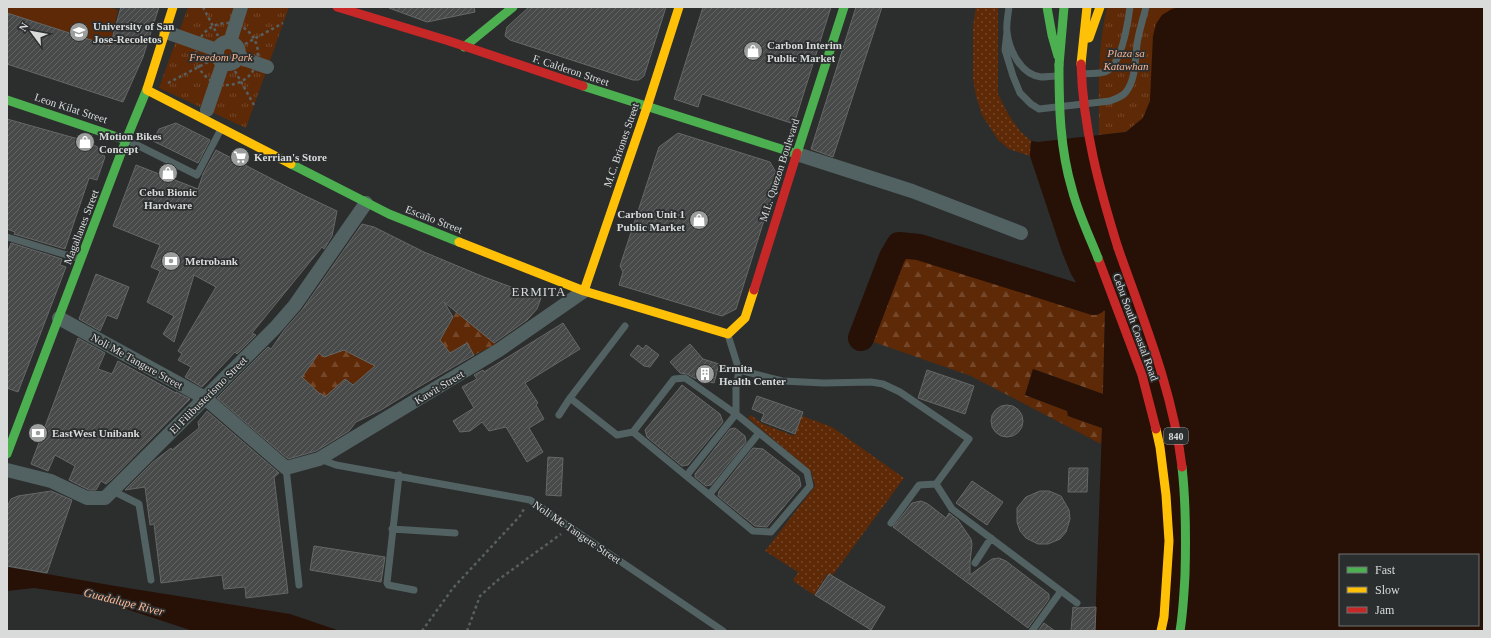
<svg xmlns="http://www.w3.org/2000/svg" width="1491" height="638" font-family="Georgia,serif">
	<style>
		.grass { fill: url(#grass-dots) }
		.forest { fill: url(#forest-firs) }
		.park { fill: url(#park-tufts) }
		.garden { fill: #5e2906 }
		.water { fill: #271005; fill-rule: evenodd }
		.lines { fill: none; stroke-linecap: round; stroke-linejoin: round }
		.river { stroke: #271005; stroke-width: 26 }
		.building { fill: url(#building-hatch); stroke: #666767; fill-rule: evenodd }
		.path { stroke: #566061; stroke-width: 2.5; stroke-dasharray: 3 3; stroke-linecap: butt }
		.lane { stroke: #526161; stroke-width: 7 }
		.street { stroke: #526161; stroke-width: 14 }
		.fast { stroke: #4caf50; stroke-width: 9 }
		.slow { stroke: #ffc107; stroke-width: 9 }
		.jam { stroke: #c62828; stroke-width: 9 }
		.fast-bridge { stroke: #4caf50; stroke-width: 9 }
		.jam-bridge { stroke: #c62828; stroke-width: 9 }
		.labels { text-anchor: middle; dominant-baseline: central; stroke-width: 3.5; stroke-linejoin: round; paint-order: stroke }
		.shield { fill: #2b2e2e; stroke: #a5a7a7; stroke-width: 1 }
		.shield-label { font-size: 10px; font-weight: bold; fill: #d9dbdb }
		.poi-label { font-size: 11px; font-weight: bold; fill: #d9dbdb; stroke: #2b2e2e; text-anchor: start }
		.park-label { font-size: 11px; font-style: italic; fill: #f8b391; stroke: #2b2e2e }
		.street-label { font-size: 11px; fill: #d9dbdb; stroke: #2b2e2e }
		.water-label { font-size: 12px; font-style: italic; fill: #fdb896; stroke: #2b2e2e }
		.quarter-label { font-size: 13px; letter-spacing: 1px; fill: #d9dbdb; stroke: #2b2e2e }
	</style>
	<defs>
		<pattern id="grass-dots" width="8" height="8" patternUnits="userSpaceOnUse"><rect width="8" height="8" fill="#5e2906"/><path d="M2 2h.1M6 6h.1" fill="none" stroke="#74472a" stroke-width="1.8" stroke-linecap="round"/></pattern>
		<pattern id="forest-firs" width="22" height="20" patternUnits="userSpaceOnUse"><rect width="22" height="20" fill="#5e2906"/><path d="M5 1l3.5 6h-7zM16 11l3.5 6h-7z" fill="#74472a"/></pattern>
		<pattern id="park-tufts" width="24" height="20" patternUnits="userSpaceOnUse"><rect width="24" height="20" fill="#5e2906"/><path d="M3 7l-1-3M5 7V3M7 7l1-3M15 17l-1-3M17 17v-4M19 17l1-3" fill="none" stroke="#74472a"/></pattern>
		<pattern id="building-hatch" width="6" height="6" patternUnits="userSpaceOnUse"><rect width="6" height="6" fill="#484949"/><path d="M-1 1l2-2M0 6l6-6M5 7l2-2" fill="none" stroke="#626363"/></pattern>
	</defs>
	<rect width="100%" height="100%" fill="#2c2d2d"/>
	<path class="grass" d="M976,7H998V94L1008,114L1020,131L1031,141L1030,156L1009,149L998,140L982,115L976,96L973,79V26Z
		M751,415L761,423L794,436L802,416L832,427L904,478L832,576L828,573L814,595L793,581L798,572L765,551L815,486L811,471L748,418Z"/>
	<path class="forest" d="M903,249L1105,310L1103,394L1033,369L1025,395L1068,411V416L1102,428L1101,444L971,376L865,339Z
		M456,312L496,344L474,355L467,343L450,353L440,340Z
		M351,347L366,355L379,371L370,372L353,384L345,379L325,397L318,393L292,368L297,362L308,369L319,353L324,357Z"/>
	<path class="park" d="M188,7H289L246,128L159,88Z
		M1107,7H1180L1172,9L1150,101L1143,118L1126,132L1099,135C1099,92 1097,49 1107,7Z"/>
	<path class="garden" d="M7,7H109L118,10L110,46L7,13Z"/>
	<path class="water" d="M1180,7H1484V631H1095L1102,428L1068,416L1067,411L1025,395L1033,369L1103,394L1105,311L1094,302L1077,284L1071,274L1062,252L1030,156L1031,141L1038,142L1126,132L1143,118L1150,101L1153,36L1156,24L1162,15L1172,9ZM1340,555H1478V625H1340Z
		M7,567L115,586L290,614L340,631H193L84,595L34,588L7,591Z"/>
	<g class="lines">
		<path class="river" d="M861,338L892,257L899,245L919,247L1094,302"/>
	</g>
	<path class="building" d="M121,7H159L143,57L123,102L7,64V13L110,46Z
		M390,7H474L475,12L427,22L389,8Z
		M529,7H666L644,76L639,80H633L510,40L505,36L507,27Z
		M703,7H831L794,124L702,94L698,107L674,99Z
		M856,7H882L833,157L811,149Z
		M7,119L89,142L99,148L105,157L97,180L89,178L65,249L14,234L15,232L7,229Z
		M176,123L210,140L198,163L153,141L159,129Z
		M678,133L770,162L778,176L736,309L722,316L619,285L623,272L620,266L659,147Z
		M216,150L299,193L337,211L332,236L324,249L322,247L252,333L256,335L237,354L235,352L202,387L185,377L191,367L178,360L182,354L178,351L216,287L194,275L174,342L163,334L174,316L147,302L160,271L151,267L160,245L113,226L136,165L198,189L203,174Z
		M362,224L374,227L424,252L484,277L541,298L537,309L527,320L494,343L444,302L453,317L440,340L450,353L467,343L474,355L415,389L381,410L356,422L349,431L316,451L288,459L217,398L268,347L271,349L285,329L302,310ZM344,350L375,366L353,385L345,379L325,397L320,393V394L302,377L319,353L324,357Z
		M11,243L62,259L60,265L66,267L18,392L7,388V254Z
		M96,274L129,287L117,319L107,315L100,331L79,319Z
		M563,323L580,349L525,383L538,403L536,405L544,419L529,428L543,452L527,462L506,427L489,431L482,422L470,431L460,432L453,421L474,408L462,387L477,379L474,375L483,370L484,372Z
		M78,338L105,353L98,369L112,374L118,361L176,393V392L190,399L112,479L106,484L101,481L96,490H89L69,480L75,466L55,455L48,471L31,464Z
		M690,344L703,359L719,364L714,383L694,378L687,374L680,373L670,362Z
		M638,345L643,349L646,345L659,355L650,367L644,366L630,355Z
		M927,370L974,386L965,414L918,398Z
		M682,385L720,414L723,422L688,465L682,466L647,437L645,430Z
		M757,396L803,412L795,434L761,421L764,414L752,409Z
		M991 421a16 16 0 1 1 32 0a16 16 0 1 1-32 0Z
		M207,411L279,473L274,477L288,593L246,598L245,587L224,589L222,575L161,583L154,524L150,525L145,487L125,490L153,462L171,448L172,450L199,428L198,422Z
		M735,428L745,436L746,442L711,485L706,486L695,477V474L730,429Z
		M753,448L763,449L799,477L801,486L767,527L755,526L718,496L719,491Z
		M548,457L563,458L561,496L546,495Z
		M1069,468H1088L1087,492H1068Z
		M972,481L1003,502L987,525L956,503Z
		M51,491L72,500L47,573L7,566V507L11,499L18,496Z
		M1040,491H1049L1061,496L1069,510L1070,519L1066,532L1060,539L1048,544H1038L1026,538L1020,531L1017,522V508L1026,497Z
		M921,501L928,504L946,518L949,513L958,520L971,539L972,544L970,562V575L992,559L999,558L1006,561L1049,594V599L1028,628L893,527L912,503Z
		M314,546L385,557L381,582L310,570Z
		M829,574L885,607L871,630L815,595Z
		M1073,607L1077,608L1096,607L1095,631H1071Z
		M1044,623L1055,631H1038Z"/>
	<g class="lines">
		<path class="path" d="M203,7L218,36
			M196 54a31 31 0 1 1 62 0a31 31 0 1 1-62 0Z
			M245,44L283,23
			M235,71L254,105
			M168,83L208,62
			M422,631L453,588L520,516L524,509
			M467,631L480,596L498,580L561,534"/>
		<path class="lane" d="M1009,7C1008,15 1006,24 1007,32C1009,50 1021,75 1041,77C1046,77 1052,76 1057,76
			M1007,32L1005,50L1013,76L1020,93L1031,104L1039,109L1110,101C1115,99 1122,97 1126,92C1136,79 1135,59 1137,44C1139,31 1143,19 1146,7
			M1083,74C1090,73 1099,74 1105,72C1122,66 1128,22 1130,7
			M127,140L197,175L221,129
			M7,237L80,259
			M739,370L782,381L824,383L871,382L883,384L900,392L969,439L936,484
			M570,398L617,435L633,432L674,379L685,378L736,414L807,472L810,486L771,532L753,531L633,432
			M559,415L570,398L625,326
			M320,459L336,465L530,500L723,631
			M286,468L299,585
			M399,475L387,583L388,585L414,590
			M687,475L736,414V388L739,370L728,335
			M113,491L139,504L151,580
			M709,495L759,433
			M891,523L919,485L936,484L952,509L1077,603
			M392,529L455,533
			M975,563L991,538
			M1032,631L1061,591"/>
		<path class="street" d="M166,32L217,50
			M217 53a11 11 0 1 1 22 0a11 11 0 1 1-22 0Z
			M230,42L241,7
			M238,57L267,67
			M207,110L223,63
			M797,154L912,191L1021,233
			M59,318L205,398L286,468L319,459L499,350L584,291
			M7,470L51,481L87,498H105L275,328L295,305L366,203"/>
		<path class="fast" d="M1047,7L1052,35L1058,56
			M464,47L513,7
			M1059,65L1064,7
			M583,86L797,154
			M7,100L126,140
			M797,153L844,7
			M291,164L389,214L459,242
			M7,454L126,140L147,89
			M1180,631C1183,613 1184,594 1185,575C1186,539 1186,503 1182,467"/>
		<path class="slow" d="M1089,38L1100,7
			M1081,64L1087,7
			M147,89L173,7
			M147,90L291,164
			M459,242L584,291L728,334L745,318L754,290
			M584,291L647,107L679,7
			M1156,429L1160,447L1166,495L1169,541L1164,617L1161,631"/>
		<path class="jam" d="M337,7L449,41L583,86
			M1118,248C1143,319 1173,391 1182,467
			M1098,258L1142,375L1156,429
			M754,290L797,153"/>
		<path class="fast-bridge" d="M1059,65C1059,107 1060,149 1072,189C1078,213 1089,235 1098,258"/>
		<path class="jam-bridge" d="M1081,64C1083,128 1099,187 1118,248"/>
	</g>
	<defs>
		<symbol id="university-disc" viewBox="-11 -11 22 22"><circle r="9.5" fill="#9c9e9e" stroke="#2b2e2e"/><path d="M0-5L7-2L0 1L-7-2ZM-4 1L0 2.5L4 1V4Q0 6-4 4Z" fill="#fff"/></symbol>
		<symbol id="shop-disc" viewBox="-11 -11 22 22"><circle r="9.5" fill="#9c9e9e" stroke="#2b2e2e"/><path d="M-5-2.5h2.3a2.7 3.5 0 0 1 5.4 0H5L5.5 6h-11ZM-1.5-2.5h3a1.5 2.3 0 0 0-3 0Z" fill="#fff"/></symbol>
		<symbol id="supermarket-disc" viewBox="-11 -11 22 22"><circle r="9.5" fill="#9c9e9e" stroke="#2b2e2e"/><path d="M-6-5.5h2.5l.6 2H6L4.5 2H-2.5L-4.4-4H-6ZM-1.5 3.2a1.3 1.3 0 1 0 .1 0ZM3 3.2a1.3 1.3 0 1 0 .1 0Z" fill="#fff"/></symbol>
		<symbol id="bank-disc" viewBox="-11 -11 22 22"><circle r="9.5" fill="#9c9e9e" stroke="#2b2e2e"/><path d="M-6-4H6V4H-6ZM0-2.3a2.3 2.3 0 1 0 0 4.6a2.3 2.3 0 1 0 0-4.6Z" fill="#fff"/></symbol>
		<symbol id="building-disc" viewBox="-11 -11 22 22"><circle r="9.5" fill="#9c9e9e" stroke="#2b2e2e"/><path d="M-4-6H4V6H1V3H-1V6H-4ZM-2.5-4.3h1.7v1.8h-1.7ZM.8-4.3h1.7v1.8H.8ZM-2.5-1h1.7V.8h-1.7ZM.8-1h1.7V.8H.8Z" fill="#fff"/></symbol>
	</defs>
	<g fill-rule="evenodd">
		<use href="#university-disc" x="68" y="21" width="22" height="22"/>
		<use href="#shop-disc" x="742" y="40" width="22" height="22"/>
		<use href="#shop-disc" x="74" y="131" width="22" height="22"/>
		<use href="#supermarket-disc" x="229" y="146" width="22" height="22"/>
		<use href="#shop-disc" x="157" y="162" width="22" height="22"/>
		<use href="#shop-disc" x="688" y="209" width="22" height="22"/>
		<use href="#bank-disc" x="160" y="250" width="22" height="22"/>
		<use href="#building-disc" x="694" y="363" width="22" height="22"/>
		<use href="#bank-disc" x="27" y="422" width="22" height="22"/>
	</g>
	<g class="labels">
		<rect class="shield" x="1164" y="428" width="24" height="16" rx="3"/>
		<g class="shield-label">
			<text x="1176" y="436">840</text>
		</g>
		<g class="poi-label">
			<text x="93" y="26">University of San<tspan x="93" dy="13">Jose-Recoletos</tspan></text>
			<text x="767" y="45">Carbon Interim<tspan x="767" dy="13">Public Market</tspan></text>
			<text x="99" y="136">Motion Bikes<tspan x="99" dy="13">Concept</tspan></text>
			<text x="254" y="157">Kerrian's Store</text>
			<text x="168" y="192" text-anchor="middle">Cebu Bionic<tspan x="168" dy="13">Hardware</tspan></text>
			<text x="685" y="214" text-anchor="end">Carbon Unit 1<tspan x="685" dy="13">Public Market</tspan></text>
			<text x="185" y="261">Metrobank</text>
			<text x="719" y="368">Ermita<tspan x="719" dy="13">Health Center</tspan></text>
			<text x="52" y="433">EastWest Unibank</text>
		</g>
		<g class="park-label">
			<text x="1126" y="53">Plaza sa<tspan x="1126" dy="13">Katawhan</tspan></text>
			<text x="221" y="57">Freedom Park</text>
		</g>
		<g class="street-label">
			<text transform="translate(571 70) rotate(18)">F. Calderon Street</text>
			<text transform="translate(71 108) rotate(18)">Leon Kilat Street</text>
			<text transform="translate(621 145) rotate(-71)">M.C. Briones Street</text>
			<text transform="translate(779 170) rotate(-72)">M.L. Quezon Boulevard</text>
			<text transform="translate(434 219) rotate(21)">Escaño Street</text>
			<text transform="translate(81 227) rotate(-69)">Magallanes Street</text>
			<text transform="translate(1136 327) rotate(70)">Cebu South Coastal Road</text>
			<text transform="translate(137 361) rotate(29)">Noli Me Tangere Street</text>
			<text transform="translate(439 387) rotate(-31)">Kawit Street</text>
			<text transform="translate(208 395) rotate(-45)">El Filibusterismo Street</text>
			<text transform="translate(577 532) rotate(34)">Noli Me Tangere Street</text>
		</g>
		<g class="water-label">
			<text transform="translate(124 602) rotate(14)">Guadalupe River</text>
		</g>
		<g class="quarter-label">
			<text x="539" y="291">ERMITA</text>
		</g>
	</g>
	<rect width="1491" height="638" fill="none" stroke="#d9dbdb" stroke-width="16"/>
	<rect x="1339" y="554" width="140" height="72" fill="#2b2e2e" stroke="#717373"/>
	<rect x="1347" y="567" width="20" height="6" fill="#4caf50" stroke="#717373"/>
	<text x="1375" y="574" font-size="12" fill="#d9dbdb">Fast</text>
	<rect x="1347" y="587" width="20" height="6" fill="#ffc107" stroke="#717373"/>
	<text x="1375" y="594" font-size="12" fill="#d9dbdb">Slow</text>
	<rect x="1347" y="607" width="20" height="6" fill="#c62828" stroke="#717373"/>
	<text x="1375" y="614" font-size="12" fill="#d9dbdb">Jam</text>
	<g transform="translate(32 32) rotate(302)" stroke="#2b2e2e" stroke-width="3" paint-order="stroke">
	<path d="M0-3L7 15L0 10L-7 15Z" fill="#d9dbdb"/>
	<text y="-6" font-size="11" font-weight="bold" text-anchor="middle" fill="#d9dbdb">N</text>
	</g>
</svg>
